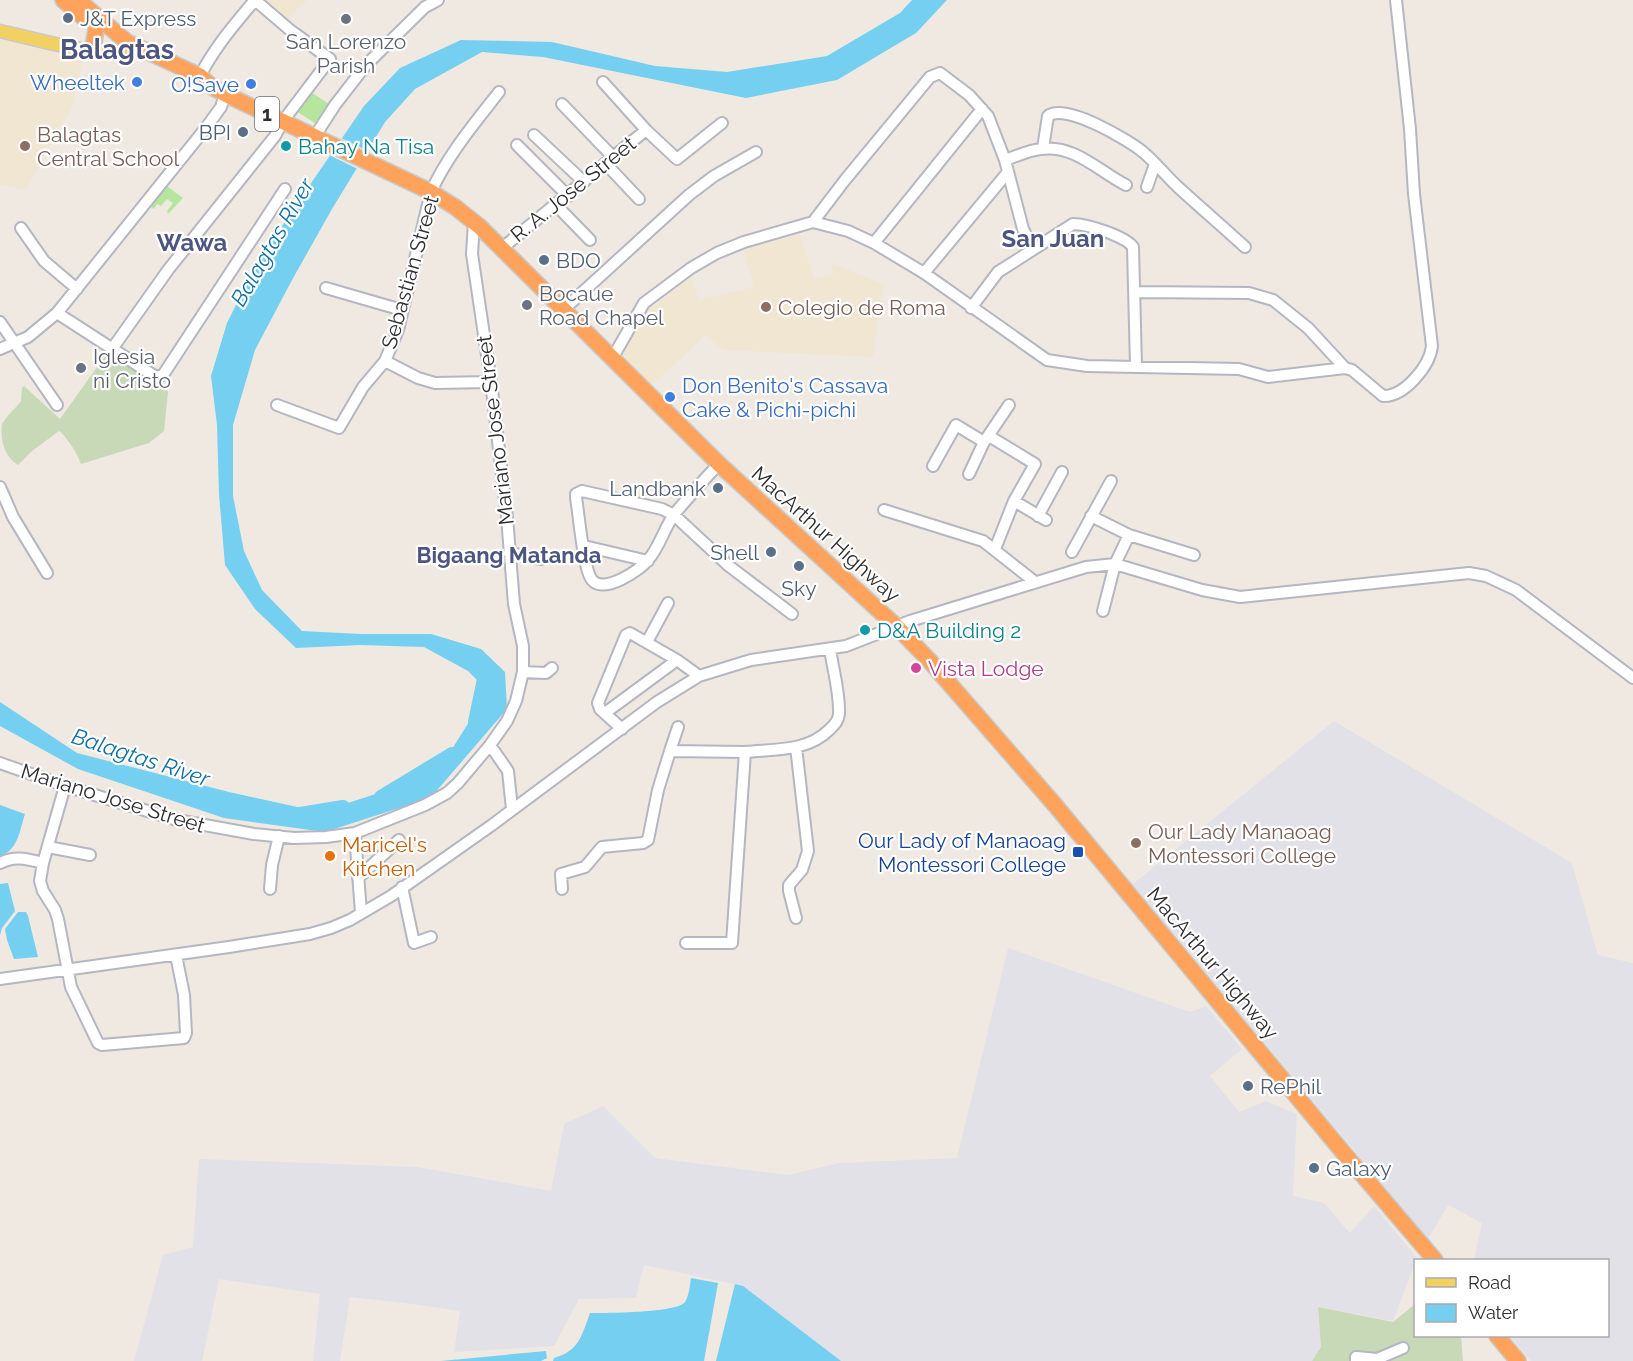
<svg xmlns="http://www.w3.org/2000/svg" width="1633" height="1361" font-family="Raleway,sans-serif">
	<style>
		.industrial { fill: #e3e1e8 }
		.education { fill: #f0e6d1 }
		.green { fill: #b6e59e }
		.cemetery { fill: #c8d9b8 }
		.water { fill: #75cff0 }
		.pier { fill: #efe9e1 }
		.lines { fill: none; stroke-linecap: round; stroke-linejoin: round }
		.river { stroke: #75cff0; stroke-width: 14 }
		.minor-casing { stroke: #b4b7c1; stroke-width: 14 }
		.major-casing { stroke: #c9c9c9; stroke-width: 15 }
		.highway-casing { stroke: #c9c9c9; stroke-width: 18 }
		.minor { stroke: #fff; stroke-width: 10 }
		.major { stroke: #f2d163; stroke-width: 12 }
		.highway { stroke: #ffa35c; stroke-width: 15 }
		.service-dot { fill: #5c6f8a; stroke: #fff; stroke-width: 2 }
		.worship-dot { fill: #6b7280; stroke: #fff; stroke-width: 2 }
		.shop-dot { fill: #3f7fe0; stroke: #fff; stroke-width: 2 }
		.education-dot { fill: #8d6e63; stroke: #fff; stroke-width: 2 }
		.culture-dot { fill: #0f9aa8; stroke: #fff; stroke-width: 2 }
		.hotel-dot { fill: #d1479c; stroke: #fff; stroke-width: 2 }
		.transit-dot { fill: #1a4fb4; stroke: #fff; stroke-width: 2 }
		.food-dot { fill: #e8710a; stroke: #fff; stroke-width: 2 }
		.labels { text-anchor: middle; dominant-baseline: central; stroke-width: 4.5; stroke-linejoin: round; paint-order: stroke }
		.shield { fill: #fff; stroke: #6d6d6d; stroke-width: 1.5 }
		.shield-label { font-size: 20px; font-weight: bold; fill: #2e2e2e }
		.service-label { font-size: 21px; fill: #4e5e75; stroke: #fff; text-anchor: start }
		.worship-label { font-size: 21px; fill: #5b616d; stroke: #fff; text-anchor: start }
		.shop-label { font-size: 21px; fill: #366cbe; stroke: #fff; text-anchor: end }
		.education-label { font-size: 21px; fill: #785e54; stroke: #fff; text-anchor: start }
		.culture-label { font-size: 21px; fill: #0d838f; stroke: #fff; text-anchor: start }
		.street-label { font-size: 21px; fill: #2e2e2e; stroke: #fff }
		.hotel-label { font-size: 21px; fill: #b23c85; stroke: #fff; text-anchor: start }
		.transit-label { font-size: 21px; fill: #164399; stroke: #fff; text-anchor: end }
		.food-label { font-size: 21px; fill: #c56008; stroke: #fff; text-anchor: start }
		.water-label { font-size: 22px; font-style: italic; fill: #0d6fa3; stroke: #fff }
		.neighbourhood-label { font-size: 22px; font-weight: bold; fill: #4d5680; stroke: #fff }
		.quarter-label { font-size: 24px; font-weight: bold; fill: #4d5680; stroke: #fff }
		.district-label { font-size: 27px; font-weight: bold; fill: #4d5680; stroke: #fff }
	</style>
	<rect width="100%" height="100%" fill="#efe9e1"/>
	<path class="industrial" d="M1334,721L1572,863L1598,955L1633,963V1361H1531L1510,1336H1608V1260H1474L1482,1223L1448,1205L1428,1239L1133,884Z
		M1008,948L1190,1012L1206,1006L1242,1049L1210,1076L1239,1112L1266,1101L1297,1114L1293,1196L1324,1203L1350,1233L1374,1206L1417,1258L1393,1321L1318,1307L1321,1347L1312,1361H839L743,1286L644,1265L636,1298L579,1299L554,1346L454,1352L460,1311L412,1304L350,1297L340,1361H313L320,1294L219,1279L202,1361H134L163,1255L193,1247L199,1159L418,1167L551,1191L564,1124L603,1106L655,1158L788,1175L839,1163L957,1158Z"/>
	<path class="education" d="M265,0H307L285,21Z
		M0,39L83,59L72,107L26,190L0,184Z
		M800,234L814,279L834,274L831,263L886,285L882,291L873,357L723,350L706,335L652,385L622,354L644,314L691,277L699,300L754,287L743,249Z"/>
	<path class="green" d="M309,91L331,105L318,125L296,111Z
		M164,184L183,198L168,214L167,211L173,203L167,199L161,206L157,204L154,209L148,205Z"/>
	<path class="cemetery" d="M107,353L165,386L168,392L164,431L149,443L81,464C76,451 70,443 61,432L59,431L32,451L18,465C4,457 0,439 2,424C7,415 15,409 21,401L22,388L24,386L60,419Z
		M1415,1304L1416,1336H1461L1463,1361H1312L1321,1347L1318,1307L1393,1322Z"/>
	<path class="water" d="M912,0H947L916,33L837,80L746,98L543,57L482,52L415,89L385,122L332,209L292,280L255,350L233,425V496L244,551L262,590L302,631L361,634H431L481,649L505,672L507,709L433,795L427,799L325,832L224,818L78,769L0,726V702L77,753L229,792L320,812L419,780L452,749L481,703L480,683L468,671L424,647L361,645L296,648L255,609L225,565L219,494L217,425L211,376L227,323L254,269L294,208L364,106L400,68L461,40L552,42L655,66L727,72L827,56L900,13Z
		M0,805L25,814C19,832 19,848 0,857Z
		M8,883L15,911L2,928L0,935V884Z
		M18,912H26L28,916L38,957L14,959L7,940L5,929Z
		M691,1278L718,1283L704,1361H553L554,1358C579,1351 582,1335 590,1313C606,1313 677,1313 685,1302C689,1296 690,1285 691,1278Z
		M735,1284L743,1286L841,1361H716Z
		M546,1351L547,1358L541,1361H441Z"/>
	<path class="pier" d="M339,137L370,152L360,170L327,154Z"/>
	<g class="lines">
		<path class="river" d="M475,722L484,679
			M381,797L452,754
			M300,814L343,807"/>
		<defs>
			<path id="minor" d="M603,82L646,130L677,159L722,123
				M562,104L613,157
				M534,135L584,182
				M315,136L335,105L366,65L425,7L438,0
				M517,145L568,196
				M1043,148L1048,116C1065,102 1128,140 1143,152C1156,163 1167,177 1179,188C1201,208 1223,227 1245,247
				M1005,160C1017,156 1029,150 1041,149C1074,144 1100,172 1126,185
				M606,164L639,199
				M1147,187L1155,164
				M556,205L590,240
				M813,222L845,180L930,77L940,73L969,95L988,116L1005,160L1023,229L1033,249
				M21,228L44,261L77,289
				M874,243L982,109
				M501,249L646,130
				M924,273L1008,172
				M326,288L402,310
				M1136,292L1249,293L1273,300L1308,328L1345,368
				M971,308L998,272L1073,224C1087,224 1125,236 1133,247L1136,366
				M563,310L689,195L714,176L756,152
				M57,313L156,377L163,375L285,189
				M0,322L57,405
				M0,349L28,337L57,313L205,129L221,107L225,94
				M112,349L168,270L275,136L283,121L330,59L290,30L255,0C232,27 210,53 195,86
				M613,357L644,303L691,268L717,253L744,242L813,222L848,231L874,243L924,273L1047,360L1087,366L1239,369L1268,377L1345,368L1352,370L1383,396C1404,397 1430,366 1432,346L1414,194L1410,129L1396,0
				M385,361L418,378L435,383L491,382
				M277,405L339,428L363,387L385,361L398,330L431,192C447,156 474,124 499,92
				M989,436L1035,464L1014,501L995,549
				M719,464C704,479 690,496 676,512C664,527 660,547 648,560C639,571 604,594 592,580C583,569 579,514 576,498V494L582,491L662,509L674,515L729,566L792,614
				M933,466L956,425L984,442
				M969,474L984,442L1009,405
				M0,487L13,517L47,573
				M1014,501L1046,520
				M884,510L983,541L1035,582
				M1038,516L1062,472
				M1091,516L1129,535L1194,555
				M584,546L648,561
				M1072,552L1111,481
				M509,553L541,559
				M1103,611L1115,564L1129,535
				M647,642L668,603
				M523,672L546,673L552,668
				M605,713L677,660L699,676
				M622,729L600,709L598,703L626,635L630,633L677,660
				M490,745L508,771L512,809
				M796,747L808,851L802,870L789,885V891L796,918
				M670,751L678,727
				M0,763L65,786L177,820L254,834L294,838L326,837L355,833L425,805L447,793L458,783L490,745L507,721L516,701L523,672V646L514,604L507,517L491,382L472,254L474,222
				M65,786L43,863L40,881L43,891L55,910L58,919L71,987L98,1043L102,1045L184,1038L186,1033L184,995L176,955
				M355,833L361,913
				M48,847L90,855
				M0,863C15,855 27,859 43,863
				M358,878L399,840
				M402,887L414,943L431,937
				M270,889L272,865L279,836
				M562,889L561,874L585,867L602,847L643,843L648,840L658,790L670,751L745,752
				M686,943H732L745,752C774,749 807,752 829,730C834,725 838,722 839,714C840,693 833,670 830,649
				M0,979L229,947L310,934L331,928L350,920L391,896L492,825L657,702L699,676L751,660L846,646L910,621L1086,567L1115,564L1202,590L1240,597L1469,573L1486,576L1516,590L1633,678
				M1356,1361V1357L1377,1359L1403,1348"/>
			<path id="major" d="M0,31C23,36 105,59 123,51L127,42"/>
			<path id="highway" d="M63,0L84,18
				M78,0L127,42L200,76L212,87L225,94L431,192L455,207L479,226L719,464L896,626L928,659L1055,805L1342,1151L1435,1260
				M90,50L94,42L96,29
				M1497,1336L1518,1361"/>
		</defs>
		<use href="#minor" class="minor-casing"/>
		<use href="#major" class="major-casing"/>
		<use href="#highway" class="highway-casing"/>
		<use href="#minor" class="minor"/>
		<use href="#major" class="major"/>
		<use href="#highway" class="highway"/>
	</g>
	<g class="service-dot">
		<circle cx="68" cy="18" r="6"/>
		<circle cx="243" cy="132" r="6"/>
		<circle cx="544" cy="260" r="6"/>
		<circle cx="718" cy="488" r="6"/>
		<circle cx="771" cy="552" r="6"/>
		<circle cx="799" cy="566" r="6"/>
		<circle cx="1248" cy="1086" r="6"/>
		<circle cx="1314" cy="1168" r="6"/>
	</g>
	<g class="worship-dot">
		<circle cx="346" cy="19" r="6"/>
		<circle cx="527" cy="305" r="6"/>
		<circle cx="81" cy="368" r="6"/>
	</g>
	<g class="shop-dot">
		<circle cx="137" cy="82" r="6"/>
		<circle cx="251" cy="84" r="6"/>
		<circle cx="670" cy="397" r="6"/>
	</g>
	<g class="education-dot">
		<circle cx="25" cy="146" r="6"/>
		<circle cx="766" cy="307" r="6"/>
		<circle cx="1136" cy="843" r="6"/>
	</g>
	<g class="culture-dot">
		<circle cx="286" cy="146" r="6"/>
		<circle cx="865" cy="630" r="6"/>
	</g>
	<circle class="hotel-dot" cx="916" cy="668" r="6"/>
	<rect class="transit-dot" x="1072" y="846" width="12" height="12" rx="3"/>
	<circle class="food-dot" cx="330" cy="856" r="6"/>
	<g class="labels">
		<rect class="shield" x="255" y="97" width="24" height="34" rx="4.5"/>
		<g class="shield-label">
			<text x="267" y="114">1</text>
		</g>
		<g class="service-label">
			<text x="80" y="18">J&amp;T Express</text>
			<text x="231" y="132" text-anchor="end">BPI</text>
			<text x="556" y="260">BDO</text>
			<text x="706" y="488" text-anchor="end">Landbank</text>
			<text x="759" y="552" text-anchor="end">Shell</text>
			<text x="799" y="588" text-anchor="middle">Sky</text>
			<text x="1260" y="1086">RePhil</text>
			<text x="1326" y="1168">Galaxy</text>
		</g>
		<g class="worship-label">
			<text x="346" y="41" text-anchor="middle">San Lorenzo<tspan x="346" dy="24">Parish</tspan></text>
			<text x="539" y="293">Bocaue<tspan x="539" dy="24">Road Chapel</tspan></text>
			<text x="93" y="356">Iglesia<tspan x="93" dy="24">ni Cristo</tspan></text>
		</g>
		<g class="shop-label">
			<text x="125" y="82">Wheeltek</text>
			<text x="239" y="84">O!Save</text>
			<text x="682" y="385" text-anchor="start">Don Benito's Cassava<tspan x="682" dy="24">Cake &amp; Pichi-pichi</tspan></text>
		</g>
		<g class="education-label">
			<text x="37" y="134">Balagtas<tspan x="37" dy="24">Central School</tspan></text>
			<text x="778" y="307">Colegio de Roma</text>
			<text x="1148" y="831">Our Lady Manaoag<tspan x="1148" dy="24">Montessori College</tspan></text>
		</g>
		<g class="culture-label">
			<text x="298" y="146">Bahay Na Tisa</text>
			<text x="877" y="630">D&amp;A Building 2</text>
		</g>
		<g class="street-label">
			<text transform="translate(573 189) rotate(-39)">R. A. Jose Street</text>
			<text transform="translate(410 272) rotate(-74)">Sebastian Street</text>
			<text transform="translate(495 430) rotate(-97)">Mariano Jose Street</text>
			<text transform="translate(826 534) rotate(42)">MacArthur Highway</text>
			<text transform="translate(113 798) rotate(17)">Mariano Jose Street</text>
			<text transform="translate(1213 963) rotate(50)">MacArthur Highway</text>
		</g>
		<g class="hotel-label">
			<text x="928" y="668">Vista Lodge</text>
		</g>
		<g class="transit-label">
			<text x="1066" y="840">Our Lady of Manaoag<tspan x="1066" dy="24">Montessori College</tspan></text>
		</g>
		<g class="food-label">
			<text x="342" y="844">Maricel's<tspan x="342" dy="24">Kitchen</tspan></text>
		</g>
		<g class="water-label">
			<text transform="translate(272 242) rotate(-60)">Balagtas River</text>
			<text transform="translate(141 757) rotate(18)">Balagtas River</text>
		</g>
		<g class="neighbourhood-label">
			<text x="509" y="555">Bigaang Matanda</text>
		</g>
		<g class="quarter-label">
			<text x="1053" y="238">San Juan</text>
			<text x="192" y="242">Wawa</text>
		</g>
		<g class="district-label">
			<text x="117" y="49">Balagtas</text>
		</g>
	</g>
	<rect x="1414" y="1259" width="195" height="78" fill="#ffffff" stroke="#ababab" stroke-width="1.5"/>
	<rect x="1426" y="1278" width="30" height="9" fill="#f2d163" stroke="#ababab" stroke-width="1.5"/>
	<text x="1468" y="1289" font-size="18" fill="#2e2e2e">Road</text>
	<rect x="1426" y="1304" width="30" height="18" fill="#75cff0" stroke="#ababab" stroke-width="1.5"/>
	<text x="1468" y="1319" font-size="18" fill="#2e2e2e">Water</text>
</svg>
